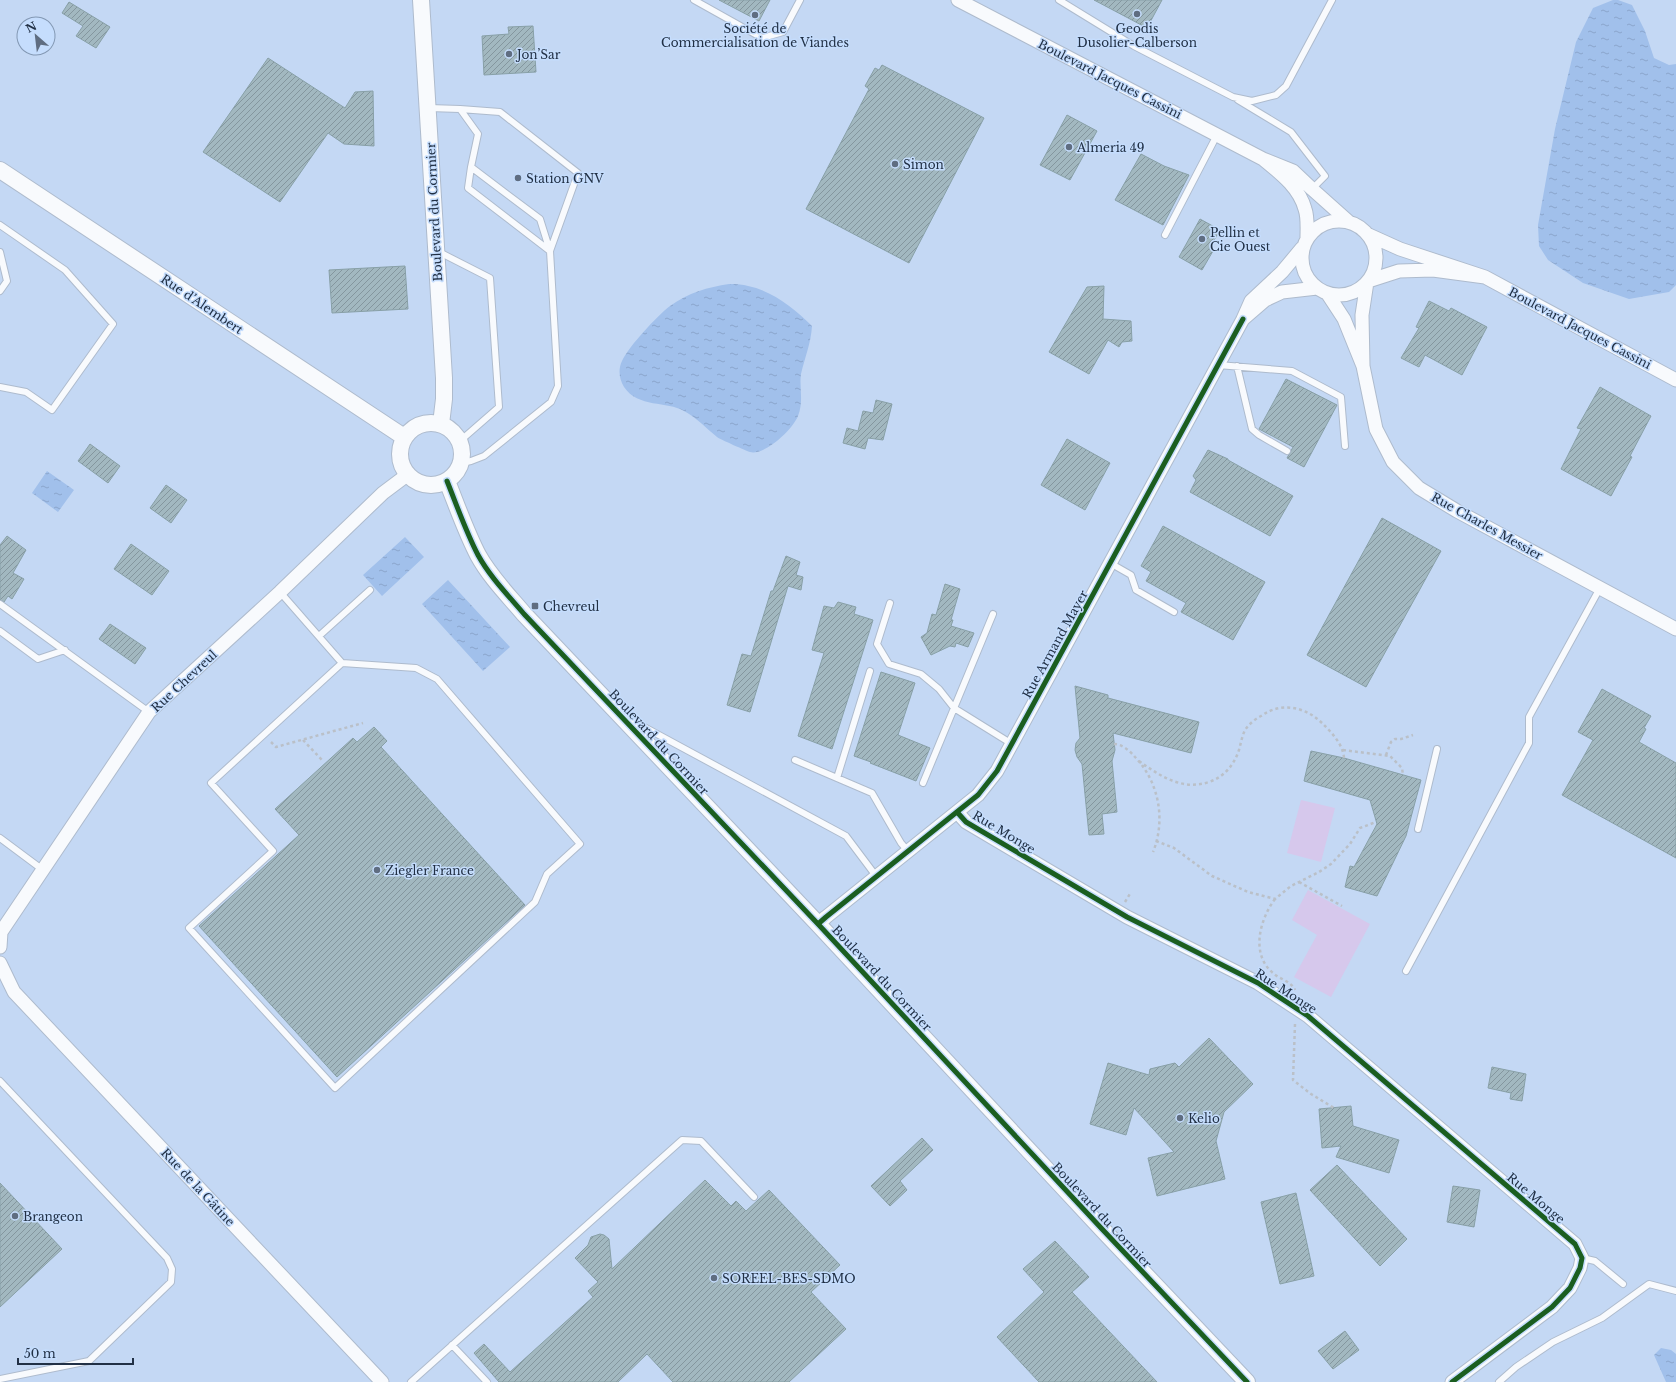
<svg xmlns="http://www.w3.org/2000/svg" width="1676" height="1382" font-family="'Libre Baskerville',serif">
	<style>
		.built { fill: #c4d8f4; fill-rule: evenodd }
		.pitch { fill: #d6c8ec }
		.water { fill: url(#water-ripples) }
		.building { fill: url(#building-hatch); stroke: #88a0a7 }
		.lines { fill: none; stroke-linecap: round; stroke-linejoin: round }
		.service-casing { stroke: #aebbcd; stroke-width: 8 }
		.minor-casing { stroke: #aebbcd; stroke-width: 15 }
		.tertiary-casing { stroke: #aebbcd; stroke-width: 18 }
		.path { stroke: #bac0c8; stroke-width: 2.5; stroke-dasharray: 3 3; stroke-linecap: butt }
		.service { stroke: #f8fafd; stroke-width: 6 }
		.minor { stroke: #f8fafd; stroke-width: 13 }
		.tertiary { stroke: #f8fafd; stroke-width: 16 }
		.cycleway-casing { stroke: #c5ddfd; stroke-width: 8 }
		.cycleway { stroke: #1b5e20; stroke-width: 5 }
		.poi-dot { fill: #5f6d81; stroke: #c5ddfd; stroke-width: 1.5 }
		.labels { text-anchor: middle; dominant-baseline: central; stroke-width: 3; stroke-linejoin: round; paint-order: stroke }
		.poi-label { font-size: 12px; fill: #213045; stroke: #c5ddfd; text-anchor: start }
		.street-label { font-size: 12px; fill: #213045; stroke: #c5ddfd }
	</style>
	<defs>
		<pattern id="water-ripples" width="26" height="14" patternUnits="userSpaceOnUse"><rect width="26" height="14" fill="#a1c0eb"/><path d="M2 4q2-2 4 0t4 0M15 11q2-2 4 0t4 0" fill="none" stroke="#8aa5cb"/></pattern>
		<pattern id="building-hatch" width="6" height="6" patternUnits="userSpaceOnUse"><rect width="6" height="6" fill="#a2b8c0"/><path d="M-1 1l2-2M0 6l6-6M5 7l2-2" fill="none" stroke="#84969e"/></pattern>
	</defs>
	<rect width="100%" height="100%" fill="#d2dff0"/>
	<path class="built" d="M0,0H1676V1382H0ZM24,24H48V48H24Z"/>
	<path class="pitch" d="M1301,800L1335,808L1321,862L1287,853Z
		M1308,890L1370,924L1331,997L1294,977L1317,935L1292,920Z"/>
	<path class="water" d="M1613,0H1618L1632,5L1645,31L1654,58L1669,65L1676,64V285L1669,292L1629,299L1583,283L1548,260L1539,246L1538,225L1555,129L1576,42L1593,8Z
		M729,284C762,283 790,304 812,326C811,343 805,357 801,374C799,387 804,401 798,416C793,429 765,456 750,452C747,451 719,439 717,437C706,428 697,418 684,411C667,401 638,408 624,387C619,379 618,369 622,361C629,346 657,316 670,306C688,293 708,287 729,284Z
		M47,471L74,490L58,512L32,493Z
		M405,537L424,557L382,596L363,575Z
		M448,580L510,647L483,671L422,604Z
		M1661,1348L1671,1350L1676,1354V1382H1666L1654,1355Z"/>
	<path class="building" d="M719,0H770L759,21Z
		M1094,0H1162L1147,28Z
		M69,2L110,27L96,48L76,36L83,26L62,13Z
		M533,26L536,72L484,75L482,36L509,34L508,27Z
		M268,58L345,108L355,92L373,91L374,146L344,144L328,133L280,202L203,152Z
		M882,65L984,118L909,263L806,209L869,89L865,86L875,68L879,70Z
		M1067,115L1097,131L1070,180L1040,165Z
		M1141,154L1164,166L1189,175L1163,225L1115,200Z
		M1200,219L1220,230L1209,249L1213,251L1202,270L1179,257Z
		M405,266L408,309L332,313L329,270Z
		M1104,286L1103,319L1131,321L1132,341L1122,342L1119,347L1108,340L1089,374L1049,352L1087,287Z
		M1429,301L1449,311L1451,308L1487,327L1462,375L1425,355L1419,367L1401,358L1419,328L1416,327Z
		M1286,379L1337,405L1304,467L1287,458L1293,447L1259,429Z
		M1600,387L1651,416L1630,456L1632,457L1611,496L1561,469L1581,429L1577,428Z
		M876,400L892,404L883,440L868,438L865,449L843,443L847,428L858,431L863,411L873,413Z
		M1067,439L1110,463L1085,510L1041,485Z
		M90,444L120,466L108,483L78,461Z
		M1208,450L1228,459V460L1293,496L1270,536L1190,492L1196,480L1193,476Z
		M166,485L187,500L171,523L150,508Z
		M1382,518L1441,551L1366,687L1307,655Z
		M1163,526L1265,582L1233,640L1181,612L1186,603L1146,581L1151,572L1141,566Z
		M7,536L26,550L13,573L24,579L12,599L8,596L4,602L0,600V545Z
		M131,544L169,571L152,595L114,569Z
		M786,556L800,562L796,575L803,577L801,590L788,586L750,712L727,705L742,654L751,656L771,591H773Z
		M945,584L960,589L951,620H953L951,626L974,633L968,647L956,643L955,647L950,646L931,655L921,637L927,633L932,614L936,615Z
		M838,602L856,607L854,614L873,620L832,749L798,736L824,653L812,650L824,606L834,608Z
		M110,624L146,648L135,664L99,639Z
		M881,672L915,683L898,735L930,748L916,781L870,763L871,762L854,756Z
		M1075,686L1108,695V698L1199,722L1191,753L1113,733L1115,750L1112,761L1117,812L1102,814L1104,834L1089,835L1082,764L1077,757L1075,750L1076,743L1080,738Z
		M1602,689L1651,716L1644,728L1646,729L1639,742L1676,763V858L1562,795L1593,740L1578,732Z
		M374,727L387,741L381,747L525,905L337,1077L199,926L299,835L275,809L353,738L357,742Z
		M1311,751L1344,758L1421,780L1406,836L1377,896L1345,887L1350,866L1354,867L1377,824L1370,800L1304,781Z
		M1209,1038L1253,1084L1224,1112L1216,1141L1225,1179L1157,1196L1148,1158L1174,1152L1134,1108L1126,1135L1090,1124L1108,1063L1149,1075L1150,1069L1175,1063L1179,1067Z
		M1492,1067L1526,1074L1522,1101L1510,1099L1511,1093L1488,1088Z
		M1351,1106L1353,1126L1399,1140L1389,1173L1336,1157L1341,1146L1322,1148L1319,1109Z
		M922,1138L933,1150L900,1181L907,1190L890,1206L871,1186Z
		M1337,1165L1407,1239L1380,1266L1310,1190Z
		M705,1180L731,1206L736,1201L746,1211L769,1190L840,1265L811,1292L846,1329L789,1382H673L647,1354L618,1382H499L474,1353L484,1344L510,1372L593,1297L588,1291L598,1282L575,1258L588,1245L591,1237L600,1234L604,1235L609,1239L612,1269Z
		M0,1183L62,1249L0,1307Z
		M1453,1186L1480,1190L1474,1227L1447,1222Z
		M1296,1193L1314,1276L1280,1284L1261,1202Z
		M1055,1241L1089,1277L1072,1292L1157,1382H1039L997,1337L1044,1292L1023,1269Z
		M1345,1331L1359,1350L1333,1369L1318,1351Z"/>
	<g class="lines">
		<defs>
			<path id="service" d="M694,0L762,38L783,32L800,0
				M1059,0L1134,46L1233,97L1252,101L1276,95L1286,86L1332,0
				M1238,100L1291,132L1325,176L1312,189
				M429,108L460,109L478,134L471,167L540,219L550,251L558,386L551,402L484,456L471,461L461,463
				M460,109L500,112L578,173L550,251
				M471,167L468,188L550,251
				M0,225L65,270L113,324L52,410L26,392L0,387
				M1165,235L1217,135
				M437,251L490,278L499,407L460,441
				M0,252L7,281L0,291
				M1218,365L1292,371L1341,397L1345,446
				M1237,366L1252,429L1259,435L1287,451
				M1110,563L1131,575L1136,590L1174,612
				M280,592L342,663L211,783L273,851L189,928L335,1088L535,902L547,874L580,844L437,679L416,668L342,663
				M890,603L877,644L889,664L921,674L939,689L954,708L1012,744
				M0,604L149,712
				M0,631L38,659L65,650
				M319,636L370,590
				M633,721L846,836L876,876
				M795,760L872,793L901,843L908,851
				M837,778L870,671
				M923,783L993,614
				M1418,829L1437,749
				M0,838L43,870
				M1406,971L1529,743V717L1600,588
				M0,1081L167,1258L172,1269L171,1282L89,1361L0,1379
				M1582,1258L1595,1261L1623,1284
				M452,1345L487,1382
				M411,1382L682,1140L701,1141L754,1197
				M1499,1382L1516,1367L1553,1342L1602,1318L1649,1284L1676,1291"/>
			<path id="minor" d="M958,0L1263,159
				M1302 258a37 37 0 1 1 74 0a37 37 0 1 1-74 0Z
				M1307,238C1307,229 1308,217 1305,209C1299,187 1280,173 1263,159L1293,171L1312,189L1349,222
				M1302,248L1282,272L1251,301L1243,319L1265,300L1282,292L1317,288
				M1485,277L1676,380
				M1368,281L1399,271L1433,270L1485,277L1400,249L1369,235
				M1327,293L1344,319L1363,366L1362,315L1367,282
				M1363,366L1376,429L1393,462L1419,488L1457,511L1676,629
				M957,812L966,822L1127,917L1258,983L1308,1016L1575,1244L1582,1258L1580,1268L1570,1288L1552,1307L1452,1382
				M818,924L826,917L978,795L997,771L1243,319
				M0,947L1,932L149,712L280,592L383,493L407,475
				M0,963L14,992L382,1382"/>
			<path id="tertiary" d="M421,0L444,378V399L441,424
				M0,170L404,437
				M400 454a31 31 0 1 1 62 0a31 31 0 1 1-62 0Z
				M447,481C457,506 466,532 478,555C490,577 508,595 524,614L818,924L1102,1229L1247,1382"/>
		</defs>
		<use href="#service" class="service-casing"/>
		<use href="#minor" class="minor-casing"/>
		<use href="#tertiary" class="tertiary-casing"/>
		<path class="path" d="M303,740L322,760
			M271,742L276,747L363,723
			M1114,744C1122,744 1130,751 1135,757C1159,782 1166,820 1153,852
			M1343,750L1390,756L1402,768L1403,775
			M1386,755L1391,742L1395,739H1401L1413,735
			M1139,761C1160,776 1182,791 1209,782C1224,777 1234,765 1239,750C1241,743 1242,736 1245,730C1249,724 1255,719 1261,716C1282,701 1307,707 1324,725C1333,734 1343,745 1344,758
			M1156,841L1174,848L1212,876L1248,892L1275,899L1291,886L1319,872L1331,864L1350,844L1360,828L1376,822
			M1299,882L1342,906
			M1275,899C1260,919 1250,954 1273,973C1279,979 1291,981 1295,990
			M1125,902L1131,892
			M1295,1024L1293,1080L1311,1094L1334,1108"/>
		<use href="#service" class="service"/>
		<use href="#minor" class="minor"/>
		<use href="#tertiary" class="tertiary"/>
		<defs>
			<path id="cycleway" d="M447,481C457,506 466,532 478,555C490,577 508,595 524,614L818,924L1102,1229L1247,1382
				M957,812L966,822L1127,917L1258,983L1308,1016L1575,1244L1582,1258L1580,1268L1570,1288L1552,1307L1452,1382
				M818,924L826,917L978,795L997,771L1243,319"/>
		</defs>
		<use href="#cycleway" class="cycleway-casing"/>
		<use href="#cycleway" class="cycleway"/>
	</g>
	<g class="poi-dot">
		<circle cx="1137" cy="14" r="4"/>
		<circle cx="755" cy="15" r="4"/>
		<circle cx="509" cy="54" r="4"/>
		<circle cx="1069" cy="147" r="4"/>
		<circle cx="895" cy="164" r="4"/>
		<circle cx="518" cy="178" r="4"/>
		<circle cx="1202" cy="239" r="4"/>
		<rect x="531" y="602" width="8" height="8" rx="2"/>
		<circle cx="377" cy="870" r="4"/>
		<circle cx="1180" cy="1118" r="4"/>
		<circle cx="15" cy="1216" r="4"/>
		<circle cx="714" cy="1278" r="4"/>
	</g>
	<g class="labels">
		<g class="poi-label">
			<text x="755" y="28" text-anchor="middle">Société de<tspan x="755" dy="14">Commercialisation de Viandes</tspan></text>
			<text x="1137" y="28" text-anchor="middle">Geodis<tspan x="1137" dy="14">Dusolier-Calberson</tspan></text>
			<text x="517" y="54">Jon’Sar</text>
			<text x="1077" y="147">Almeria 49</text>
			<text x="903" y="164">Simon</text>
			<text x="526" y="178">Station GNV</text>
			<text x="1210" y="232">Pellin et<tspan x="1210" dy="14">Cie Ouest</tspan></text>
			<text x="543" y="606">Chevreul</text>
			<text x="385" y="870">Ziegler France</text>
			<text x="1188" y="1118">Kelio</text>
			<text x="23" y="1216">Brangeon</text>
			<text x="722" y="1278">SOREEL-BES-SDMO</text>
		</g>
		<g class="street-label">
			<text transform="translate(1110 79) rotate(27)">Boulevard Jacques Cassini</text>
			<text transform="translate(434 212) rotate(-93)">Boulevard du Cormier</text>
			<text transform="translate(202 304) rotate(34)">Rue d’Alembert</text>
			<text transform="translate(1580 328) rotate(28)">Boulevard Jacques Cassini</text>
			<text transform="translate(1487 526) rotate(29)">Rue Charles Messier</text>
			<text transform="translate(1055 644) rotate(-61)">Rue Armand Mayer</text>
			<text transform="translate(184 681) rotate(-43)">Rue Chevreul</text>
			<text transform="translate(659 742) rotate(47)">Boulevard du Cormier</text>
			<text transform="translate(1004 832) rotate(31)">Rue Monge</text>
			<text transform="translate(882 978) rotate(47)">Boulevard du Cormier</text>
			<text transform="translate(1286 991) rotate(33)">Rue Monge</text>
			<text transform="translate(198 1187) rotate(47)">Rue de la Gâtine</text>
			<text transform="translate(1536 1198) rotate(40)">Rue Monge</text>
			<text transform="translate(1102 1215) rotate(47)">Boulevard du Cormier</text>
		</g>
	</g>
	<g transform="translate(36 36) rotate(332)"><circle r="19" fill="#c5ddfd" stroke="#8398b3"/>
	<path d="M0-3L7 15L0 10L-7 15Z" fill="#5f6d81"/>
	<text y="-6" font-size="11" font-weight="bold" text-anchor="middle" fill="#213045">N</text>
	</g>
	<path d="M18 1358v6h115v-6" fill="none" stroke="#213045" stroke-width="2"/>
	<text x="24" y="1358" font-size="12" fill="#213045" stroke="#c5ddfd" stroke-width="3" paint-order="stroke">50 m</text>
</svg>
